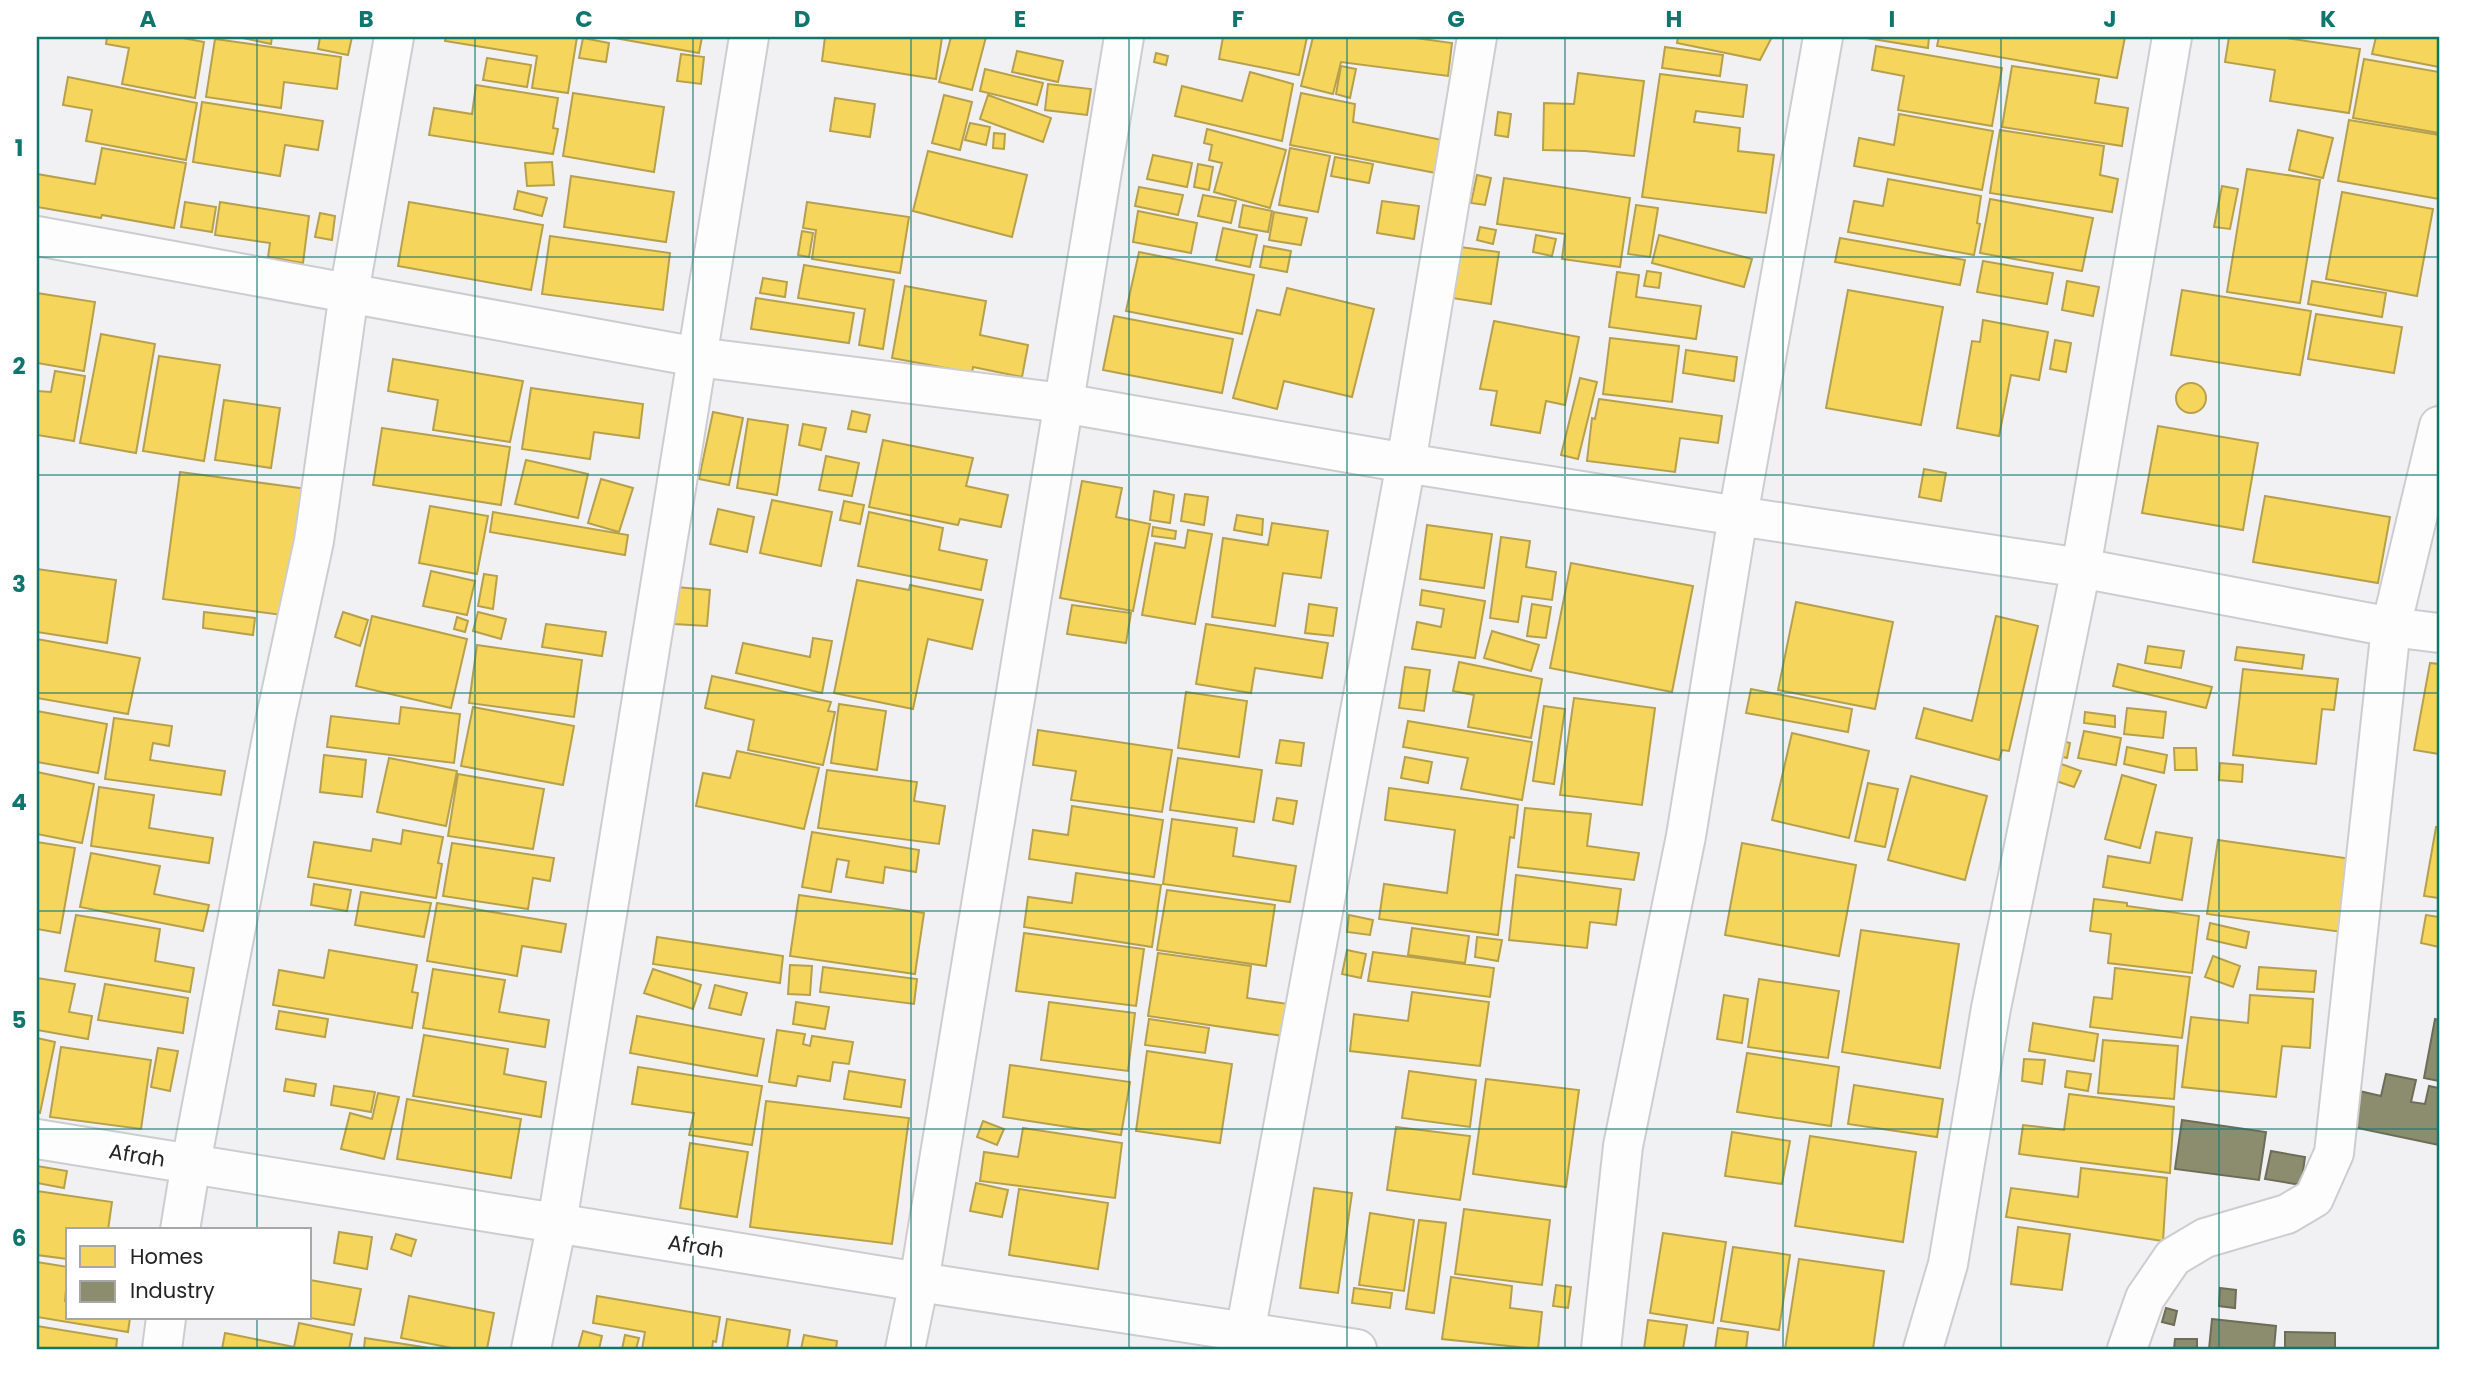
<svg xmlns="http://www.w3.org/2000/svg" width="2476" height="1386" font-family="Poppins,sans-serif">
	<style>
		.homes { fill: #f6d55c; stroke: #b7a04c; stroke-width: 2 }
		.industry { fill: #8c8c6e; stroke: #6d6d58; stroke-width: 2 }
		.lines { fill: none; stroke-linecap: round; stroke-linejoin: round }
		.street-casing { stroke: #cdcdcf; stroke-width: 42 }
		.secondary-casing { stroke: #cdcdcf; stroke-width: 42 }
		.street { stroke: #fdfdfd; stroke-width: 38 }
		.secondary { stroke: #fdfdfd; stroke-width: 38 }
		.grid { fill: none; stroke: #0f766e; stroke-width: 2; stroke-opacity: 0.55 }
		.labels { text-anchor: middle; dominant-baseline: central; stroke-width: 7; stroke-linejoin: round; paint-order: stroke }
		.street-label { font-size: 21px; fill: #242426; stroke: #fff }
		.neatline { fill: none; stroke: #0f766e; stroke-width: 2.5 }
		.grid-label { font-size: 23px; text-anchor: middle; font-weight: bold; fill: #0f766e }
	</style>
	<rect width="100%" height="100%" fill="#f1f1f4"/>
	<path class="homes" d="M107,37H177L204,42L195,98L122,84L129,48L106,44Z
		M238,37H272L271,44Z
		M320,37H352L348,55L318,49Z
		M446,37H577L568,93L532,88L537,56L445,41Z
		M609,37H702L699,53Z
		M825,37H942L936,79L822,61Z
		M951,37H986L972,90L939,82Z
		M1223,37H1307L1299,75L1219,59Z
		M1313,37H1408L1452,43L1448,76L1341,62L1333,94L1301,86Z
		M1678,37H1772L1760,60L1677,43Z
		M1860,37H1929L1928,48Z
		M1939,37H2125L2117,78L1937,46Z
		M2229,37H2280L2360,49L2349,113L2270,101L2275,70L2225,62Z
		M2376,37H2439V67L2372,54Z
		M583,38L609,43L606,62L579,58Z
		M215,39L341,57L337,89L284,82L281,108L206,97Z
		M1876,46L2002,68L1992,126L1898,110L1904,76L1872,70Z
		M1665,47L1723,55L1720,76L1662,68Z
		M1017,51L1063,61L1058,82L1012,72Z
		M1156,53L1168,56L1166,65L1154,62Z
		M681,54L704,57L701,84L677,81Z
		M487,58L531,65L527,87L483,80Z
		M2364,59L2439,72V133L2353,118Z
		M1341,66L1356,69L1350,98L1336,94Z
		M2012,66L2099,79L2095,103L2128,108L2122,146L2002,127Z
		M985,69L1043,83L1037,105L980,91Z
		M1250,72L1293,84L1282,141L1175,116L1182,86L1242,101Z
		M1578,73L1644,81L1634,156L1585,151L1543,150L1544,103L1574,104Z
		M1660,74L1747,85L1743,117L1696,111L1694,122L1740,128L1738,151L1774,155L1766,213L1642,197Z
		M68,77L197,103L186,160L86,141L92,110L63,105Z
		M1048,84L1091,89L1087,115L1045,110Z
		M476,85L558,98L553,128L558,129L553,154L429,135L434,108L472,114Z
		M573,93L664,107L654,172L563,156Z
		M1301,93L1355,104L1353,122L1447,141L1441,174L1290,145Z
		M944,95L972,102L960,150L932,143Z
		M988,95L1051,118L1043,142L980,119Z
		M835,98L875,104L870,137L830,131Z
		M202,102L323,121L318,150L285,145L280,176L193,162Z
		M1498,112L1511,114L1508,137L1495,135Z
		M1899,114L1993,131L1982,190L1854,166L1859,138L1894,145Z
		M2349,120L2439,135V199L2338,181Z
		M970,123L990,127L986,145L965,140Z
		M1207,129L1286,150L1270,208L1214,192L1222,163L1209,160L1212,145L1204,143Z
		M2000,130L2104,146L2100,175L2118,179L2112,212L1990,193Z
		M2298,130L2333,138L2323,178L2289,170Z
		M994,133L1005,134L1004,149L993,148Z
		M102,148L186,163L174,228L102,215L101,218L37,207V174L95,184Z
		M1290,148L1330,156L1318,212L1279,205Z
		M928,151L1027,175L1012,237L913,211Z
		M1153,155L1192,163L1187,187L1147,179Z
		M1335,157L1373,164L1369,183L1331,176Z
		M552,162L554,185L527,186L525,163Z
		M1198,164L1213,167L1209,190L1194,187Z
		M2247,169L2320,180L2300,303L2227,292Z
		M1477,175L1491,178L1485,205L1471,203Z
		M571,176L674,192L666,242L564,227Z
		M1504,178L1630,198L1620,267L1562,259L1565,234L1497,224Z
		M1888,179L1981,196L1977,223L1980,224L1974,255L1848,232L1854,201L1883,206Z
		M2222,186L2238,189L2230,229L2214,227Z
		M1139,187L1183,195L1178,215L1135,206Z
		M518,191L547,198L542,216L514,209Z
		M2342,192L2433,209L2417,296L2326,279Z
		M1203,195L1236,201L1231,223L1198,216Z
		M1990,199L2093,218L2082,271L1980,253Z
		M1382,201L1419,206L1414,239L1377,233Z
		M185,202L216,207L212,232L181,227Z
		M220,202L309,216L303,263L268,257L270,243L215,235Z
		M409,202L543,225L531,290L398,266Z
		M807,202L909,217L900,273L812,259L816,230L803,228Z
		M1243,205L1272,211L1268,232L1239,227Z
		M1636,205L1658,208L1650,257L1628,254Z
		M1138,211L1197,223L1191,253L1133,242Z
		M1274,212L1307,218L1301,245L1269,240Z
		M320,213L335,216L332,240L315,237Z
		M1480,227L1496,230L1493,244L1477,240Z
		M1223,228L1257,235L1250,267L1216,260Z
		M802,231L813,233L809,257L798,255Z
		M1536,235L1556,239L1552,256L1533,252Z
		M1659,235L1752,259L1744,287L1652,263Z
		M550,236L670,253L663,310L542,294Z
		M1840,238L1965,260L1960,285L1835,262Z
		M1264,246L1291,251L1287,272L1260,267Z
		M1460,247L1499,252L1491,304L1452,298Z
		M1139,252L1254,275L1242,334L1126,311Z
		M1983,261L2053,273L2047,304L1977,292Z
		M804,265L894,280L883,349L859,345L865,309L798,298Z
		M1647,271L1661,273L1659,288L1644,286Z
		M1617,272L1639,275L1636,297L1701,306L1696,339L1609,327Z
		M763,278L787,282L785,297L760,293Z
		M2067,281L2099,287L2093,316L2062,310Z
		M2312,281L2386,293L2382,317L2308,304Z
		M905,286L986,301L980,335L1028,345L1022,377L973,367L972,373L892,358Z
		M1287,288L1374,309L1352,397L1284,381L1277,409L1233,398L1257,310L1280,315Z
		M1848,290L1943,307L1921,425L1826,408Z
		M2182,290L2311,311L2300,375L2171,355Z
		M37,293L95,302L84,371L37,363Z
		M756,298L854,313L849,343L751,329Z
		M2316,314L2402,327L2394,373L2308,359Z
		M1114,316L1233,339L1222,393L1103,370Z
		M1983,320L2048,332L2039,380L2011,375L1999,436L1957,428L1972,341L1980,342Z
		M1494,321L1579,337L1565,405L1546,401L1540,433L1491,425L1497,391L1480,389Z
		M101,334L155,344L136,453L80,443Z
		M1610,338L1679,346L1672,402L1603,394Z
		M2055,340L2071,343L2066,372L2050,369Z
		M1686,350L1737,357L1734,381L1683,373Z
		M159,356L220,365L204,461L143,451Z
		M393,359L523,381L510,442L433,430L438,400L388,391Z
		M55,371L85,376L74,441L37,435V391L51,392Z
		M1580,378L1597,382L1578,459L1561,455Z
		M2176 398a15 15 0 1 1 30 0a15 15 0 1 1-30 0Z
		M531,388L643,404L639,438L594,432L590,459L522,449Z
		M1599,399L1722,416L1718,443L1680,438L1675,472L1587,461L1592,418L1595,419Z
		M224,400L280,408L271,468L215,460Z
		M852,411L870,415L866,432L848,429Z
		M713,412L743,418L729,485L699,479Z
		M748,419L788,425L777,495L737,488Z
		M803,424L826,428L821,450L799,445Z
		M2158,426L2258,443L2243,530L2142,513Z
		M382,428L510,447L501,505L373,485Z
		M883,440L973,458L966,486L1008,495L1001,527L960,519L958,525L869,507Z
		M826,456L859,463L852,496L819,490Z
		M526,460L588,474L578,518L515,504Z
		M1924,469L1946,473L1941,501L1919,497Z
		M180,472L315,490L297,617L163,599Z
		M601,479L633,488L619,532L588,523Z
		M1082,481L1122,488L1116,517L1150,524L1133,611L1060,598Z
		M1154,491L1174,495L1170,523L1150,520Z
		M1185,494L1208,497L1204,525L1181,521Z
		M2265,496L2390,517L2378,583L2253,562Z
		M772,500L832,512L821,566L760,553Z
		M844,501L864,505L860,524L840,520Z
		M430,506L488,516L477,574L419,563Z
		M718,509L754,517L747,552L710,544Z
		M493,512L628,535L625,555L490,532Z
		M869,512L943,528L939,550L987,560L981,590L858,566Z
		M1237,515L1263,519L1262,535L1234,530Z
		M1272,523L1328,531L1321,578L1283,573L1275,626L1212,617L1223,538L1268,545Z
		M1427,525L1492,534L1484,588L1420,579Z
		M1153,527L1176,531L1175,539L1152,536Z
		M1188,530L1212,534L1195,624L1142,615L1155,543L1185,548Z
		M1501,537L1530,541L1526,567L1556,572L1552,600L1522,596L1518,622L1490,618Z
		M1571,563L1693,586L1672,692L1550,668Z
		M37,569L116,580L107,643L37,632Z
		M431,571L475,581L467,615L423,606Z
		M484,574L497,576L493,609L478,606Z
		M857,580L909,590L910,585L983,600L972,649L928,639L913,709L834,693Z
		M676,587L710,590L707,626L674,624Z
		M1422,590L1485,601L1475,658L1412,649L1417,622L1441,627L1444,609L1420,605Z
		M1796,602L1893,622L1875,709L1778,690Z
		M1309,604L1337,608L1333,636L1305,633Z
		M1532,604L1551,607L1546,638L1527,636Z
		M1072,605L1131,613L1126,643L1067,634Z
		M204,612L255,618L253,635L203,628Z
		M343,612L368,620L360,646L335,637Z
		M478,612L506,619L501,639L473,631Z
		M372,616L467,639L451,708L356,686Z
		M1996,616L2038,626L2009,751L2002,750L1999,760L1916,738L1924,708L1972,721Z
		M457,617L468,621L465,632L454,629Z
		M546,624L606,632L602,656L542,647Z
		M1206,624L1328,643L1322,678L1255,668L1251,693L1196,684Z
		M1492,631L1539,645L1531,671L1484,658Z
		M813,638L832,641L822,693L736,673L743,643L810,657Z
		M37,639L140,658L128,714L37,698Z
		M477,645L582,660L574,717L469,703Z
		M2148,646L2184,651L2181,668L2145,663Z
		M2237,647L2304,655L2302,669L2235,660Z
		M1459,662L1542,679L1531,738L1468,727L1474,695L1453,691Z
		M2430,663L2439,664V754L2414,750Z
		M2118,664L2212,687L2206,708L2113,686Z
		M1405,667L1430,670L1424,711L1399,708Z
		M2243,669L2338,679L2334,710L2322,709L2316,764L2233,755Z
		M712,676L831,702L828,711L835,712L823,765L748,750L754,720L705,708Z
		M1751,689L1852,709L1848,732L1746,713Z
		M1186,692L1247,701L1239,757L1178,748Z
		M1574,698L1655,708L1642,805L1560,795Z
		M839,704L886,711L877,770L831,763Z
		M1544,706L1565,709L1554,784L1533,781Z
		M401,707L460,714L454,763L327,747L331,716L399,724Z
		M473,707L574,726L563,785L461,766Z
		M2127,708L2166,712L2163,738L2124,734Z
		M37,711L107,724L98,773L37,762Z
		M2085,712L2115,716V727L2084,723Z
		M114,718L172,726L169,746L153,743L150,760L225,771L221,795L105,779Z
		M1408,721L1532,742L1522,800L1461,789L1468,758L1403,747Z
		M1038,730L1172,750L1162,812L1071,800L1076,771L1033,765Z
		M2084,731L2121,738L2116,765L2078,758Z
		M1792,733L1869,751L1849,838L1772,820Z
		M2050,738L2070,743L2067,758L2046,753Z
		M1280,740L1304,743L1301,766L1276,763Z
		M2127,747L2167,755L2164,773L2124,764Z
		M2174,748H2196L2197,770H2175Z
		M737,751L819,768L804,829L696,806L703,773L730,778Z
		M324,755L366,760L362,797L320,792Z
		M1405,757L1432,762L1428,783L1401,778Z
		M389,758L457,771L446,826L377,812Z
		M1178,758L1262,770L1254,822L1170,810Z
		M2053,761L2081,771L2074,787L2047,778Z
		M2220,763L2243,765L2242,782L2219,780Z
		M827,770L917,782L914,801L945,806L939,844L818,828Z
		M37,772L94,784L82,843L37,834Z
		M458,774L544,789L533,849L448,836Z
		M2122,775L2156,785L2140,848L2105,839Z
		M1911,776L1987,796L1965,880L1888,860Z
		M1868,783L1898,789L1885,847L1855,841Z
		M99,787L154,795L149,828L213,838L209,863L91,846Z
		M1389,788L1518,805L1514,838L1510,837L1498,935L1379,919L1384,884L1447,893L1455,830L1385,820Z
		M1277,798L1297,801L1293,824L1273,820Z
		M1072,806L1163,820L1154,877L1029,859L1033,830L1068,835Z
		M1525,808L1591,814L1587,846L1639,853L1634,880L1518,867Z
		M1172,819L1237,828L1233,856L1296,866L1290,902L1163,884Z
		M2436,827L2439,828V898L2424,896Z
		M403,830L443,837L438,863L442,864L436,898L308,877L314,842L371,851L373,839L401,844Z
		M812,832L919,850L916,872L885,867L883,883L846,877L849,861L837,859L831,892L802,887Z
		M2156,832L2192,838L2182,900L2103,887L2108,856L2150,863Z
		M2218,840L2352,859L2342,932L2207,914Z
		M37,842L75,848L60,933L37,929Z
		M452,843L554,858L550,881L533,878L528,909L443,896Z
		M1742,843L1856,865L1839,956L1725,935Z
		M91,853L160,866L154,894L209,905L203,931L80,907Z
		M1076,873L1161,885L1152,947L1024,927L1028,897L1072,903Z
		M1516,875L1621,889L1616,925L1590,922L1587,948L1509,940Z
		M314,884L351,890L347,911L311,905Z
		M1167,890L1275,905L1266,966L1157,950Z
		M361,892L431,903L424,937L355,925Z
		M799,895L924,913L915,974L790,956Z
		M2094,899L2127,903V906L2199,916L2192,973L2108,963L2111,934L2090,931Z
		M437,903L566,924L561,952L522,946L517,976L427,961Z
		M76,915L160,929L155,961L194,968L190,992L65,971Z
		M1349,915L1373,920L1370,935L1347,932Z
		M2426,915L2439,917V947L2421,943Z
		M2210,923L2249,932L2246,948L2207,939Z
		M1412,928L1469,936L1465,963L1408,955Z
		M1861,930L1959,944L1940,1068L1842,1052Z
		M1024,933L1144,949L1136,1006L1016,991Z
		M657,937L783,956L780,983L653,964Z
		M1477,937L1502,940L1498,961L1475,957Z
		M329,950L417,965L412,992L418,993L412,1028L273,1005L279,970L324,978Z
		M1347,950L1366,954L1361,978L1342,974Z
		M1373,952L1494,968L1490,997L1368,981Z
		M1158,953L1251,966L1247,998L1288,1004L1283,1036L1148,1016Z
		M2213,956L2240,966L2233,987L2205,977Z
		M790,965L812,966L810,995L788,994Z
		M823,967L917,979L914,1004L820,992Z
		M2259,967L2316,971L2314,992L2257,989Z
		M2115,968L2190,977L2182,1038L2090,1027L2094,997L2112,999Z
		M433,969L505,980L499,1012L549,1020L545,1047L423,1028Z
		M653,969L701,985L693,1009L644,993Z
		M37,978L75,984L69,1012L92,1016L88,1039L37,1030Z
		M1759,979L1839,991L1828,1058L1748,1047Z
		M105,984L188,998L183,1033L98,1020Z
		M715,985L747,993L741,1015L709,1008Z
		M1412,992L1489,1002L1480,1066L1350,1051L1354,1014L1408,1021Z
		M1724,995L1748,999L1742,1043L1717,1039Z
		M2250,995L2313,999L2310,1048L2282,1046L2276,1097L2182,1087L2191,1017L2248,1023Z
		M796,1002L829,1007L825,1029L793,1024Z
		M1049,1002L1135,1013L1128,1071L1041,1060Z
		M279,1011L328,1019L325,1037L276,1029Z
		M637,1016L764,1039L757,1076L630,1053Z
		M1149,1019L1209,1028L1205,1053L1145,1045Z
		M2033,1023L2098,1034L2094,1061L2029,1051Z
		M777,1030L805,1034L803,1044L810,1046L812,1036L853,1042L849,1064L833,1062L830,1081L798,1076L796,1086L769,1082Z
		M424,1035L508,1049L504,1074L546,1082L541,1117L413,1096Z
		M37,1038L55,1042L40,1113L37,1112Z
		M2103,1040L2178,1046L2174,1099L2098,1093Z
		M61,1047L151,1060L141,1129L50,1117Z
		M158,1048L178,1051L170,1091L151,1087Z
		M1147,1051L1232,1064L1220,1143L1136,1131Z
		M1747,1053L1839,1067L1831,1126L1737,1112Z
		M2024,1059L2045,1060L2042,1084L2022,1081Z
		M1010,1065L1130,1082L1121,1135L1003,1117Z
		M638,1067L762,1086L752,1145L689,1135L694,1113L632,1104Z
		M849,1071L905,1080L901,1107L844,1099Z
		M1409,1071L1476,1080L1470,1127L1402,1118Z
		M2067,1071L2091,1074L2088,1091L2065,1087Z
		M286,1079L316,1084L314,1096L284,1091Z
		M1486,1079L1579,1090L1566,1187L1473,1174Z
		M1854,1085L1943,1099L1937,1137L1848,1124Z
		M334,1086L375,1092L371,1112L331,1105Z
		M378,1093L399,1097L384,1159L341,1149L350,1113L372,1119Z
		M2069,1094L2174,1107L2170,1173L2019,1154L2023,1125L2064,1130Z
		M407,1099L521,1119L511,1178L397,1159Z
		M766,1101L909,1118L892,1244L750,1227Z
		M983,1121L1004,1129L997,1145L977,1137Z
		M1396,1127L1470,1136L1460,1200L1387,1190Z
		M1023,1128L1122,1143L1115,1198L980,1181L984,1152L1018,1157Z
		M1732,1132L1790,1141L1782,1184L1725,1176Z
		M1810,1136L1916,1152L1903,1242L1795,1226Z
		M690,1143L748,1152L737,1217L680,1208Z
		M37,1166L67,1171L64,1188L37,1183Z
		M2081,1168L2167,1178L2163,1241L2006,1217L2011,1188L2078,1197Z
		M976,1183L1008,1190L1002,1217L970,1211Z
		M1314,1188L1352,1193L1338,1293L1300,1288Z
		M1019,1189L1108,1203L1098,1269L1009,1255Z
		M37,1191L112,1202L108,1230H68V1259L37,1255Z
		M1464,1209L1550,1220L1542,1285L1455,1274Z
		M1370,1213L1414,1220L1404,1291L1359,1285Z
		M1419,1220L1446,1223L1434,1313L1406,1309Z
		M2018,1227L2070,1234L2062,1290L2011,1284Z
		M339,1232L372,1237L367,1269L334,1263Z
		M1663,1233L1726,1242L1713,1323L1650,1313Z
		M396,1234L416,1240L411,1256L391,1249Z
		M1733,1247L1790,1255L1779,1330L1721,1321Z
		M1799,1259L1884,1271L1873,1349H1785Z
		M37,1262L68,1267L65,1301H68V1318H130L128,1332L37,1317Z
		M1451,1277L1512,1286L1510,1308L1542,1312L1538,1349L1442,1339Z
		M310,1280L361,1289L354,1325L310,1318Z
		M1556,1285L1571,1287L1568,1308L1553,1306Z
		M1354,1288L1392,1293L1390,1308L1352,1303Z
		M409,1296L494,1313L487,1349H457L401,1338Z
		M597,1296L720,1317L716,1342L713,1341L712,1349H642L645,1332L593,1323Z
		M727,1319L790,1330L787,1349H722Z
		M1648,1320L1687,1325L1683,1349H1644Z
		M299,1323L352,1334L349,1349H222L225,1333L294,1347Z
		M37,1326L117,1339L116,1349H37Z
		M1718,1328L1748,1332L1746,1349H1715Z
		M583,1331L602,1336L599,1349H578Z
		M625,1335L639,1338L636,1349H622Z
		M804,1335L837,1341L836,1349H801Z
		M365,1338L436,1349H364Z"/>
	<path class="industry" d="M2435,1019L2439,1020V1081L2424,1078Z
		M2386,1074L2416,1080L2411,1102L2425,1104L2429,1086L2439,1088V1145L2348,1126L2355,1090L2381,1096Z
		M2182,1120L2266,1132L2259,1180L2175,1169Z
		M2271,1151L2305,1157L2301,1185L2265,1179Z
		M2220,1288L2236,1290L2235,1308L2219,1306Z
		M2166,1308L2177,1311L2174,1325L2162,1322Z
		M2212,1319L2276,1326L2274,1349H2209Z
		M2285,1332L2335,1333V1349H2285Z
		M2175,1339H2197V1349H2174Z"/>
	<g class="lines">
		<defs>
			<path id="street" d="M37,236L697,357L1063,403L1406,463L1738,516L2081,568L2391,627L2439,633
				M37,1139L919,1282L1357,1349
				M531,1349L557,1223L749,37
				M905,1349L919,1282L1124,37
				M1242,1349L1406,463L1477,37
				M1601,1349L1623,1146L1686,836L1738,516L1823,37
				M1923,1349L1948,1264L1991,1008L2081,568L2172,37
				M2127,1349L2145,1298L2173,1257L2205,1238L2287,1214L2314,1198L2334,1153L2391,627L2439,426"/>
			<path id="secondary" d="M180,1230L191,1163L276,717L314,541L349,293L394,37
				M162,1349L166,1318"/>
		</defs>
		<use href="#street" class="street-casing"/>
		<use href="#secondary" class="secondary-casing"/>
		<use href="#street" class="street"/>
		<use href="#secondary" class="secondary"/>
	</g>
	<path class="grid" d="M257,37V1230M475,37V1349M693,37V1349M911,37V1349M1129,37V1349M1347,37V1349M1565,37V1349M1783,37V1349M2001,37V1349M2219,37V1349M37,257H2439M37,475H2439M37,693H2439M37,911H2439M37,1129H2439M257,1318V1349"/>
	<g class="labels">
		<g class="street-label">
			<text transform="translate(137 1155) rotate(9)">Afrah</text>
			<text transform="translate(696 1246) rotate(9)">Afrah</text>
		</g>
	</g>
	<rect width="2476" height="1386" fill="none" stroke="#ffffff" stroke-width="77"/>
	<rect x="66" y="1228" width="245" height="91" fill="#ffffff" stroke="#a7a7a8" stroke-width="2"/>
	<rect x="80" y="1246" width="35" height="21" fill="#f6d55c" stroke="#a7a7a8" stroke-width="2"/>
	<text x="130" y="1264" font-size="21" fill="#242426">Homes</text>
	<rect x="80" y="1281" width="35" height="21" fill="#8c8c6e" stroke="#a7a7a8" stroke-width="2"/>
	<text x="130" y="1298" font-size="21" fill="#242426">Industry</text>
	<rect x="38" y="38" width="2400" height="1310" class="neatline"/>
	<g class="grid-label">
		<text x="148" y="27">A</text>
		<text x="366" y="27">B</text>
		<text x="584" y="27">C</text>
		<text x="802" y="27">D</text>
		<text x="1020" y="27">E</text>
		<text x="1238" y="27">F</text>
		<text x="1456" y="27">G</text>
		<text x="1674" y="27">H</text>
		<text x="1892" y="27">I</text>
		<text x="2110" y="27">J</text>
		<text x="2328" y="27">K</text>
		<text x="19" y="156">1</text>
		<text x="19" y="374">2</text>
		<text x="19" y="592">3</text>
		<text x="19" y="810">4</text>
		<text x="19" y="1028">5</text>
		<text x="19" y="1246">6</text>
	</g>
</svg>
